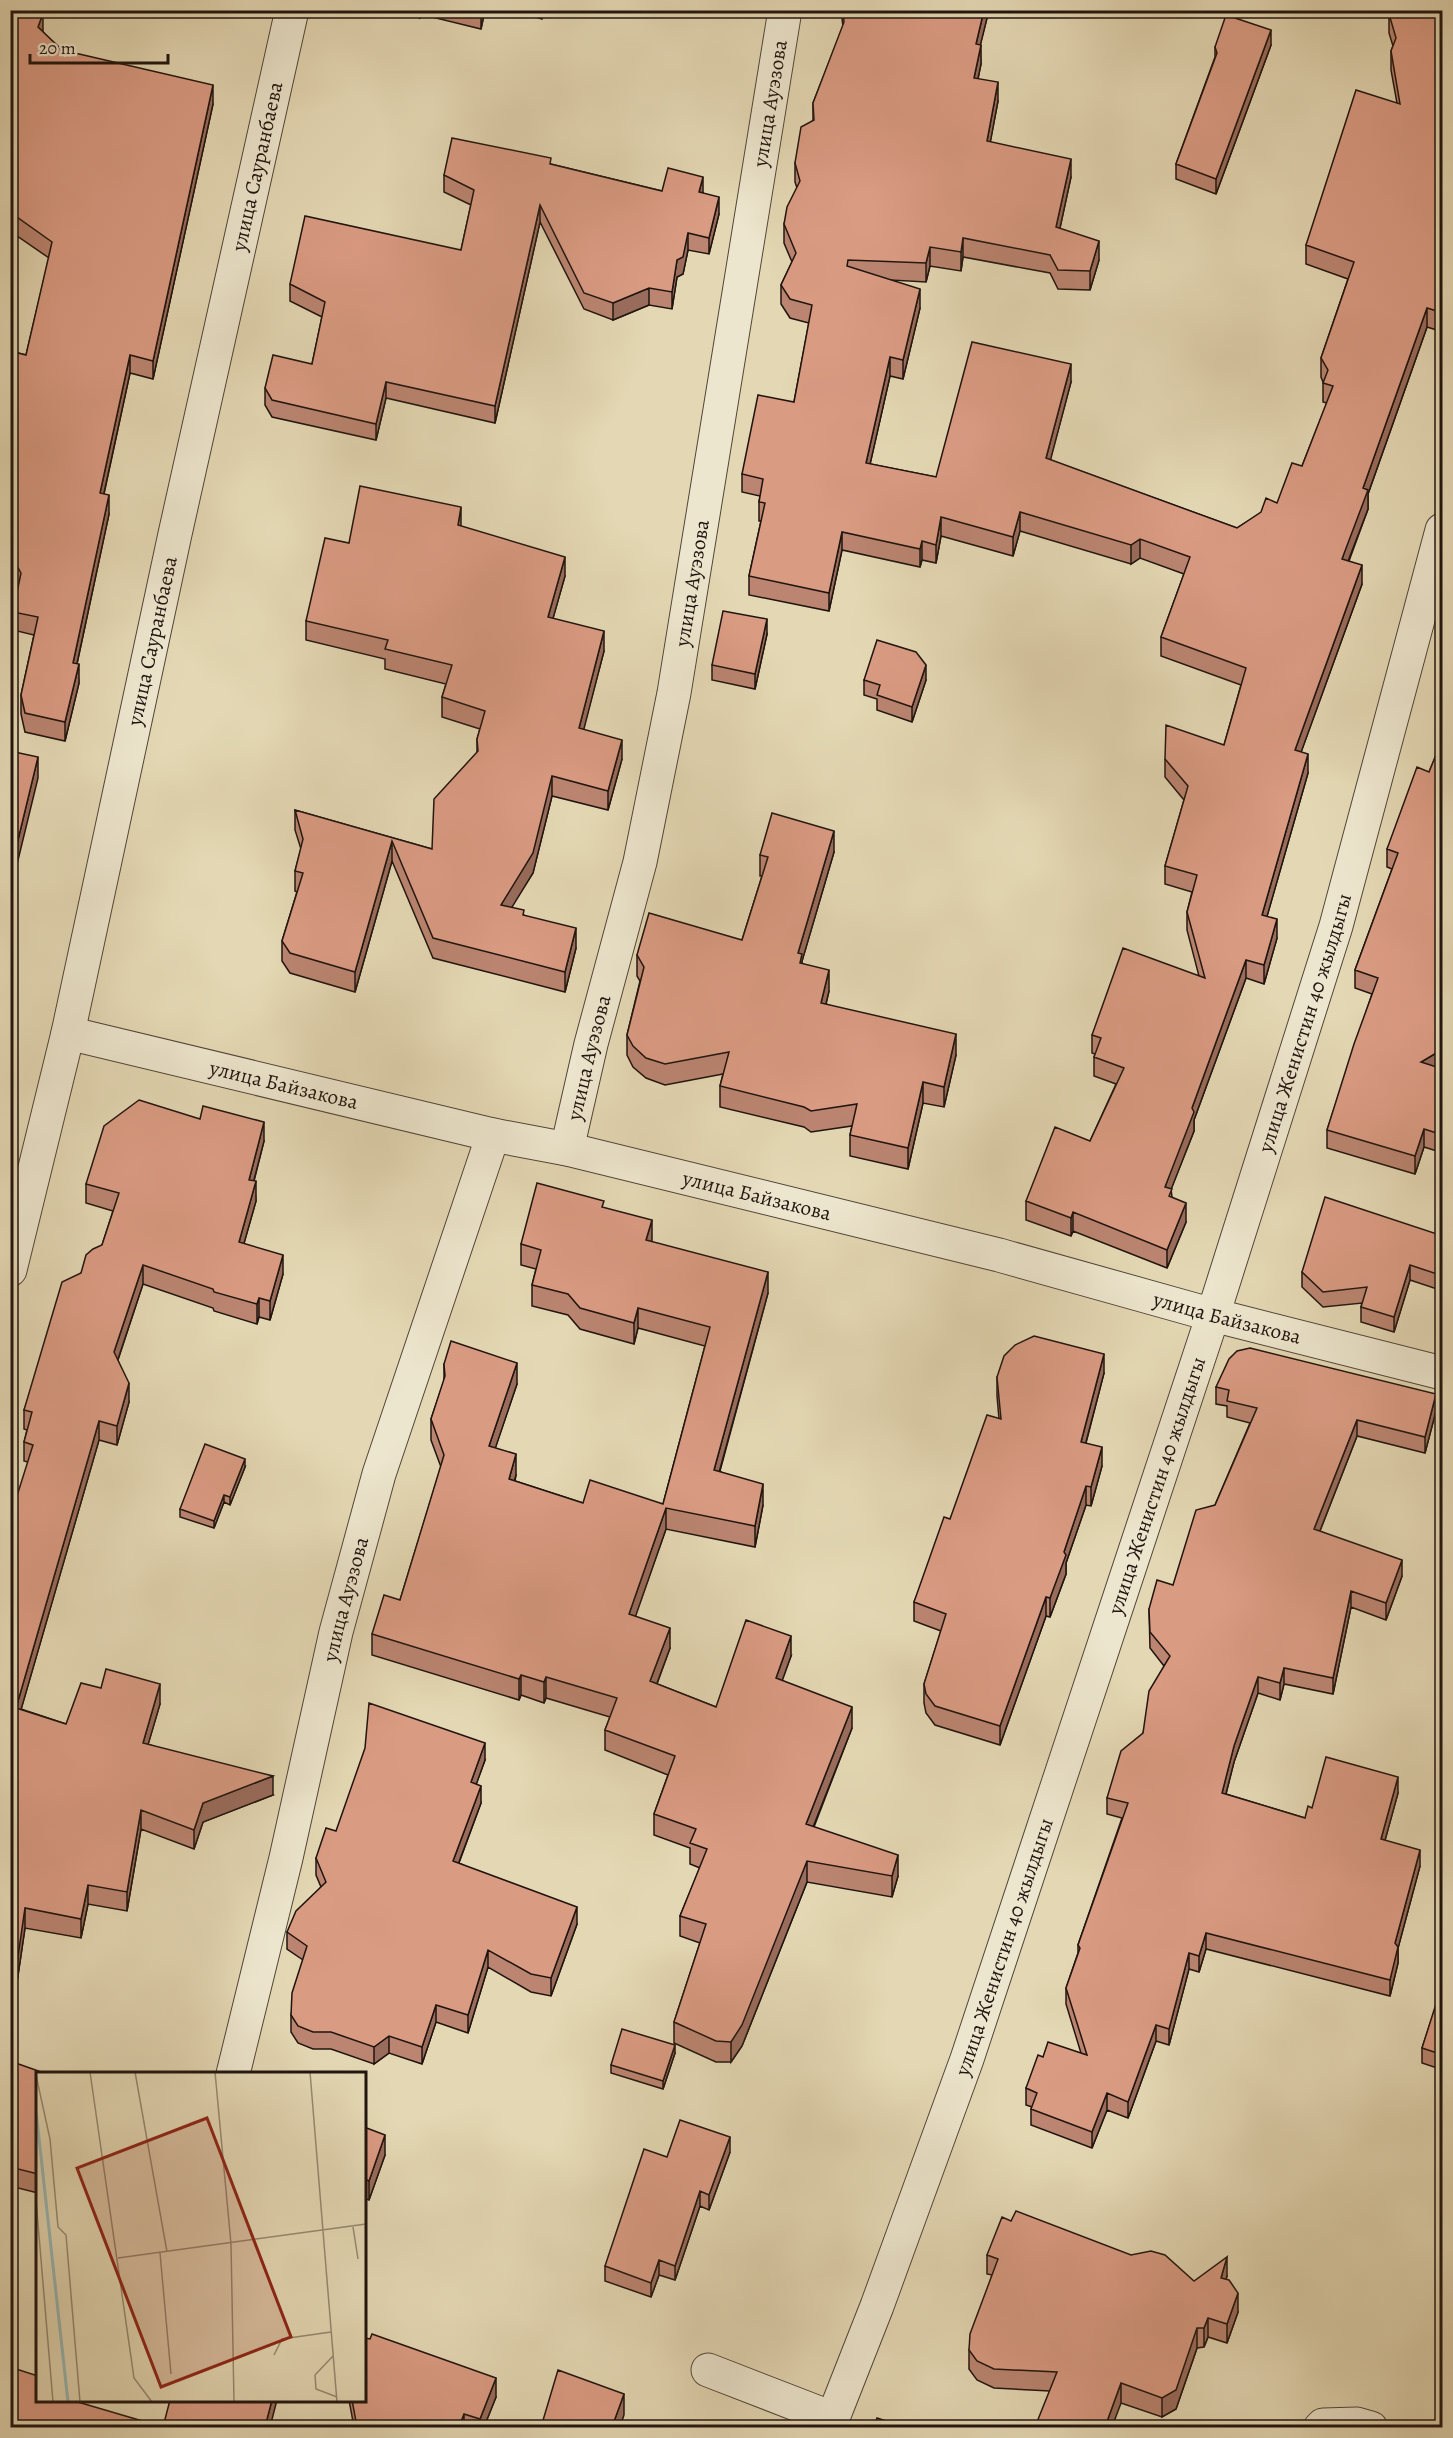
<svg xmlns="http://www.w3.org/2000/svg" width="1453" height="2438" font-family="Alegreya,serif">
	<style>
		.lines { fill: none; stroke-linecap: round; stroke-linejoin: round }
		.minor-casing { stroke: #514538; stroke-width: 35 }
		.minor { stroke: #ede6ce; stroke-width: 33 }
		.wall { fill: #bb8571; stroke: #20140f; stroke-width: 1.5 }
		.shaded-wall { fill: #996c5c; stroke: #20140f; stroke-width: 1.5 }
		.building { fill: #da9b83; stroke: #20140f; stroke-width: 1.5 }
		.labels { text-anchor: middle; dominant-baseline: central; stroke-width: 4.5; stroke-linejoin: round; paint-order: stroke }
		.street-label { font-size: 21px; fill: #20140f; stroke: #ede6ce }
		.inset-river { fill: none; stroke: #98b8b5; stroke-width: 3 }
		.inset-road { fill: none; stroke: #968a72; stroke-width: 1.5 }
		.view { fill: #8f2418; fill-opacity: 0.15; stroke: #8f2418; stroke-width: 3 }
		.inset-edge { fill: none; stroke: #20140f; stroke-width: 3 }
	</style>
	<rect width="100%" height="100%" fill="#e4d8b4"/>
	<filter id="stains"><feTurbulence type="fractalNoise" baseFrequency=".00333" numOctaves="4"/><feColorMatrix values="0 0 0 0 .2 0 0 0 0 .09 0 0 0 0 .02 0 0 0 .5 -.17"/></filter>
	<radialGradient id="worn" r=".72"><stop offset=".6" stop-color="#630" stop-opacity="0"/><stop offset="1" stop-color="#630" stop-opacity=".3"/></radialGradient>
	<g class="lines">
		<defs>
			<g id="minor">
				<path id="s1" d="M68,1033L493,1135L567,1149L999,1255L1213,1315L1442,1373"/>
				<path id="s2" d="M567,1149L591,1044L640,862L674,693L785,10"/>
				<path id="s3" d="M10,1270L68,1033L175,534L292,10"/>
				<path id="s4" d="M233,2074L286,1858L336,1632L379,1474L493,1135"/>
				<path d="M708,2370L832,2418"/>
				<path id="s5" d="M829,2428L877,2306L967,2059L1213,1315L1336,926L1442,530"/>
				<path d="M1320,2428L1323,2425L1357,2424L1371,2428"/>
			</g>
		</defs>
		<use href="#minor" class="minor-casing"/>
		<use href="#minor" class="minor"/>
	</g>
	<path class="wall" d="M10,10L43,32L62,50L213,104L153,379L130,373L104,494L109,514L77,664L79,683L65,741L25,732L21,714V695L34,635L13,630V612L19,586L10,572V351L26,355L49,258L10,231Z
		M393,10H485L481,29L424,15L420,18Z
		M514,10H545L542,19Z
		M841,10H989L980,45L981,64L978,79L998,101L990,142L1071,177L1060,228L1099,260L1090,290L1058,289L1050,273L963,257L961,271L930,266L926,282L892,280L920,308L903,379L890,376L870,464L936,477L1071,382L1050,460L1237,528L1277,503L1302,466L1327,403L1323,402V382L1321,377V358L1348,279L1306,264V245L1397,103L1391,70V51L1393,46L1389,33V14L1443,10V332L1427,327L1368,494V509L1349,561L1362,584L1301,752L1308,773L1267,916L1277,938L1264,984L1246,978L1194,1120V1131L1171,1189L1172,1197L1186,1222L1167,1268L1073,1231L1071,1236L1026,1220V1201L1090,1141L1116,1084L1094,1076V1057L1095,1054L1092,1053V1035L1199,976L1187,930V912L1192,892L1165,884V866L1184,800L1165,777V759L1224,745L1241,685L1161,656V637L1184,574L1140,558L1131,564L1020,531L1013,556L941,536L936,563L922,560L920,567L842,550L829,611L749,595V576L761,521H759V502L760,496L742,492V474L794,402L809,323L790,318L781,304V285L792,262L784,243V224L797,188L795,182V163L813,120V103L843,27Z
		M1271,45L1216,194L1176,179V164L1215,57V47Z
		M551,164L662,191L703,193L719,214L709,254L688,250L683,274L677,277L672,309L649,305L613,320L584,309L540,222L495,423L386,398L376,440L272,417L265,405V388L312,364L322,317L290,301V284L461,250L471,205L444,192V175Z
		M461,527L565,576L553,618L604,651L583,730L622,759L608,810L552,796L533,873L511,907L576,948L565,992L433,958L392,861L355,992L290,973L282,961V941L297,892L295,891V871L301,849L295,830V810L432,849L477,753V739L480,729L442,717V697L446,684L385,669V659L306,640V621L349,543Z
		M767,634L755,689L712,680V665Z
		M864,680H926L912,722L877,710V699L864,695Z
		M1443,740V1067L1440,1069H1443V1153L1424,1147L1415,1174L1327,1148V1130L1372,994L1355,988V970L1392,869L1387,867V849L1429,772Z
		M834,852L802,961V963L829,991L826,1004L956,1055L944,1107L923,1103L908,1169L850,1156V1135L852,1126L811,1132L804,1127L720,1107V1086L723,1074L665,1085L646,1078L633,1067L627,1055V1035L640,981L637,976V955L742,940L762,876H760V855Z
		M264,1141L254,1181L256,1201L244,1243L283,1274L270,1320L259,1317L257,1324L214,1311L213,1308L143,1284L118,1360L129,1402L117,1445L99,1440L21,1709L66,1724L160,1704L148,1744L273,1795L203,1822L194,1849L141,1829L127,1911L88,1904L81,1938L25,1928L16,1989L10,1997L28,1462L24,1461V1442L27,1430L24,1429V1410L81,1273L102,1245L113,1211L86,1203V1184Z
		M604,1208L651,1242L768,1293L720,1471L763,1505L755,1547L666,1529L635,1616L670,1648L657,1684L716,1707L791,1656L782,1680L852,1728L814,1827L898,1876L892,1897L807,1882L742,2046L731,2062H716L674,2043V2022L700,1943L680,1936V1916L700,1868L690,1864V1848L654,1835V1814L668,1775L605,1750V1730L610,1717L546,1698L544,1703L521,1695L519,1700L372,1655V1634L400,1600L441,1467L431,1440V1419L444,1381V1364L517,1384L495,1448L516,1475L515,1481L583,1503L663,1504L705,1346L638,1328L634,1344L580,1329L568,1315L532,1306V1285L536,1269L521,1265V1244Z
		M1443,1236V1291L1410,1280L1394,1332L1361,1322V1307L1362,1303L1323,1307L1302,1287V1272Z
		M1104,1373L1086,1443L1102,1466L1091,1506L1086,1505L1066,1563V1574L1050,1617L1046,1616L1000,1745L935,1725L926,1713L924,1703V1684L941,1631L914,1621V1602L950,1519L999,1419L997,1396V1377Z
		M1216,1387L1436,1411L1425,1453L1357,1436L1320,1531L1402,1576L1386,1620L1351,1607L1333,1694L1284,1684L1280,1700L1258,1693L1234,1762L1226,1794L1305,1818L1312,1808L1398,1793L1385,1840L1420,1866L1398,1948V1963L1390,1996L1206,1949L1199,1972L1189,1969L1169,2045L1156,2041L1128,2118L1107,2110L1092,2148L1031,2125V2109L1032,2107L1026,2105V2088L1043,2057L1081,2053L1066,2004V1988L1078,1953V1945L1122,1818L1107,1814V1798L1143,1733L1164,1666L1150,1648L1149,1609L1173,1585L1215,1505L1250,1423L1227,1417V1406L1216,1404Z
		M245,1467L230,1505L224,1502L214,1528L180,1517V1509Z
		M485,1760L476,1784L481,1803L459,1863L577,1924L551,1996L531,1992L488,1967L468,2033L436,2022L422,2064L389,2053L374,2064L331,2049H313L298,2043L291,2032V2015L303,1960L287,1949V1932L321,1887L316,1875V1858L336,1831Z
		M1443,1985V2070L1422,2063V2048Z
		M675,2053L663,2089L611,2073V2065Z
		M10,2061L38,2073V2193L10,2186Z
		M364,2127L385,2155L369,2200L364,2198Z
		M730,2152L709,2210L700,2206L675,2280L659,2275L651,2297L605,2281V2266Z
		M1011,2221L1194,2281L1227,2276L1226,2279L1238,2312L1227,2343L1208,2337L1204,2347L1197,2348L1176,2409L1162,2417L1121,2403L1050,2391L994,2388L977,2380L969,2369V2350L992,2275L987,2274V2255Z
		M496,2397L484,2427H354L349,2400Z"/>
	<path class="shaded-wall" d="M420,10H424V15L420,18Z
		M482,10H485L481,29V12Z
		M984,10H989L976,63V44Z
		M43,13V32L38,27Z
		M1271,30V45L1216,194V179Z
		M981,45V64L974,97V78Z
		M998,82V101L987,160V141Z
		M213,85V104L153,379V361Z
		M1071,159V177L1056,246V227Z
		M703,177V193L699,192Z
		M719,197V214L709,254V238Z
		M540,205V222L495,423V406Z
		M688,233V250L683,274L677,277L672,309V292L677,260Z
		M963,238V257L961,271V252Z
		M1099,241V260L1090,290V271Z
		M930,247V266L926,282V263Z
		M649,288V305L613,320V303Z
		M920,289V308L903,379V360Z
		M1427,308V327L1368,494V509L1342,577V559L1363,488Z
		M130,355V373L100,511V493Z
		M890,357V376L866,482V463Z
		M1071,364V382L1046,477V458Z
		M386,382V398L376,440V424Z
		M109,495V514L73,682V663Z
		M461,507V527L458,525Z
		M1020,512V531L1013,556V537Z
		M941,517V536L936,563V545Z
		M842,532V550L829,611V593Z
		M1140,539V558L1131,564V545Z
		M922,541V560L920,567V549Z
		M565,557V576L548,636V617Z
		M1362,565V584L1295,769V750Z
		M767,619V634L755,689V674Z
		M604,631V651L579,748V728Z
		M79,664V683L65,741V722Z
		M926,665V680L912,722V707Z
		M622,740V759L608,810V791Z
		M1308,754V773L1262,934V915Z
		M38,757V778L10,893V873Z
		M552,776V796L533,873L501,925V905Z
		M834,831V852L802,961V975L798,953Z
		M392,841V861L355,992V972Z
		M1277,919V938L1264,984V965Z
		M576,928V948L565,992V972Z
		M1246,960V978L1194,1120V1131L1165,1205V1187L1192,1108Z
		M829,970V991L821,1024V1003Z
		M956,1034V1055L944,1107V1087Z
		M1443,1049V1067L1421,1080V1062Z
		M923,1082V1103L908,1169V1148Z
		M264,1122V1141L249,1199V1180Z
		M1424,1129V1147L1415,1174V1156Z
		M256,1181V1201L239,1261V1242Z
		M1186,1203V1222L1167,1268V1250Z
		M1073,1212V1231L1071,1236V1218Z
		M652,1220V1241L646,1261V1240Z
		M283,1255V1274L270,1320V1301Z
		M143,1265V1284L114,1371V1352Z
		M1410,1265V1280L1394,1332V1317Z
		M768,1272V1293L714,1491V1470Z
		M259,1298V1317L257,1324V1304Z
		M638,1308V1328L634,1344V1323Z
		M1104,1354V1373L1081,1461V1442Z
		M517,1363V1384L489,1467V1446Z
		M129,1383V1402L117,1445V1426Z
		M1436,1394V1411L1425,1453V1437Z
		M1357,1420V1436L1314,1546V1529Z
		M99,1421V1440L16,1727V1708Z
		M1102,1447V1466L1091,1506V1487Z
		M516,1454V1475L509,1500V1479Z
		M245,1459V1467L230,1505V1497Z
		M763,1484V1505L755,1547V1526Z
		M1086,1486V1505L1066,1563V1574L1050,1617V1598L1064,1552Z
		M224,1495V1502L214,1528V1521Z
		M666,1508V1529L629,1635V1614Z
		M1402,1560V1576L1386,1620V1603Z
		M1351,1591V1607L1333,1694V1678Z
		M1046,1597V1616L1000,1745V1726Z
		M670,1628V1648L650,1702V1681Z
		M791,1636V1656L776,1698V1678Z
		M1284,1668V1684L1280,1700V1683Z
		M521,1675V1695L519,1700V1679Z
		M546,1677V1698L544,1703V1682Z
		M1258,1677V1693L1234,1762L1222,1809V1793L1234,1746Z
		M160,1684V1704L143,1762V1743Z
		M852,1707V1728L806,1845V1824Z
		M485,1743V1760L471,1799V1782Z
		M273,1776V1795L203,1822L194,1849V1830L203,1803Z
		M1398,1777V1793L1381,1855V1839Z
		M481,1786V1803L453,1878V1861Z
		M141,1810V1829L127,1911V1892Z
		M1420,1850V1866L1398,1948V1963L1390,1996V1980L1395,1943Z
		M898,1855V1876L892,1897V1876Z
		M807,1861V1882L742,2046L731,2062V2042Z
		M88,1885V1904L81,1938V1919Z
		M577,1907V1924L551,1996V1978Z
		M25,1908V1928L16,1989L10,1997V1978Z
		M1206,1933V1949L1199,1972V1956Z
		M488,1950V1967L468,2033V2015Z
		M1189,1953V1969L1169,2045V2029Z
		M436,2005V2022L422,2064V2047Z
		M1156,2025V2041L1128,2118V2102Z
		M389,2036V2053L374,2064V2047Z
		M675,2045V2053L663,2089V2081Z
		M1107,2093V2110L1092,2148V2132Z
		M385,2135V2155L369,2200V2181Z
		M730,2137V2152L709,2210V2195Z
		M700,2191V2206L675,2280V2266Z
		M1227,2257V2276L1221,2297V2278Z
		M659,2260V2275L651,2297V2283Z
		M1238,2293V2312L1227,2343V2324Z
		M1208,2318V2337L1204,2347V2328Z
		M1197,2328V2348L1176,2409L1162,2417V2398Z
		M496,2378V2397L484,2427H480V2419Z
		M1121,2383V2403L1112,2427H1105Z
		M624,2394V2415L620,2427H612Z
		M272,2400H277L270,2427H265Z
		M464,2414V2427H459Z"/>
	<path class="building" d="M10,10H33L43,13L38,27L62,50L213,85L153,361L130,355L100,493L109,495L73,663L79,664L65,722L25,713L21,695L38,617L13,612L21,573L10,553V351L26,355L52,242L10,212Z
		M843,10H984L976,44L981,45L974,78L998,82L987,141L1071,159L1056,227L1099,241L1090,271L1058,270L1050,255L963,238L961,252L930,247L926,263L848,260L847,266L920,289L903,360L890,357L866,463L936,477L972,342L1071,364L1046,458L1237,528L1261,512L1266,498L1277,503L1292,463L1302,466L1333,386L1323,383L1328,370L1321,358L1354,262L1306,245L1356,90L1400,104L1391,51L1396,38L1389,14L1390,10H1443V313L1427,308L1363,488L1368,490L1342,559L1362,565L1295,750L1308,754L1262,915L1277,919L1264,965L1246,960L1192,1108L1194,1112L1165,1187L1172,1189L1169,1196L1186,1203L1167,1250L1073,1212L1071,1218L1026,1201L1055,1127L1090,1141L1124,1068L1094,1057L1101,1038L1092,1035L1123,948L1205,978L1187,912L1197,875L1165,866L1188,786L1165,759L1166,725L1224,745L1246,668L1161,637L1190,557L1140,539L1131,545L1020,512L1013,537L941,517L936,545L922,541L920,549L842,532L829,593L749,576L765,503L759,502L763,479L742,474L758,395L794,402L812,305L790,299L781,285L796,253L784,224L787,207L800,181L795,163L801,127L814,120L813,103L844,22Z
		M1226,15L1271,30L1216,179L1176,164L1217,53L1215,47Z
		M452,138L551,158L550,164L662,191L668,168L703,177L699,192L719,197L709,238L688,233L683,257L677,260L672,292L649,288L613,303L584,293L540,205L495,406L386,382L376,424L272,400L265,388L273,355L312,364L325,302L290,284L305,216L461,250L474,190L444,175Z
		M360,486L461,507L458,525L565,557L548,617L604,631L579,728L622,740L608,791L552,776L533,853L501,905L524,910L523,915L576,928L565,972L433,938L392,841L355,972L290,953L282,941L303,873L295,871L303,839L295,810L432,849L434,799L478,751L477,739L485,711L442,697L452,665L385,649L388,640L306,621L325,538L349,543Z
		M723,611L767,619L755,674L712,665Z
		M877,640L916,652L926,665L912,707L877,695L880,685L864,680Z
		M1442,740H1443V1049L1421,1062L1443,1069V1135L1424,1129L1415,1156L1327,1130L1354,1044L1378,978L1355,970L1398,853L1387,849L1417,767L1429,772Z
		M10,751L38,757L10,873Z
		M772,813L834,831L798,953L802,954L800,963L829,970L821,1003L956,1034L944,1087L923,1082L908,1148L850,1135L857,1104L811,1111L804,1107L720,1086L729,1052L665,1064L646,1058L633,1046L627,1035L644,967L637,955L649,913L742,940L768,857L760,855Z
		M139,1100L200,1119L203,1106L264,1122L249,1180L256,1181L239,1242L283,1255L270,1301L259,1298L257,1304L214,1292L213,1289L143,1265L114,1352L129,1383L117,1426L99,1421L16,1708L66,1724L81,1683L101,1688L106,1669L160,1684L143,1743L273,1776L203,1803L194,1830L141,1810L127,1892L88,1885L81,1919L25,1908L16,1970L10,1978V1518L33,1445L24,1442L32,1412L24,1410L62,1282L81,1273L86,1255L93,1249L102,1245L119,1193L86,1184L104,1126Z
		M537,1183L604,1201L602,1207L652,1220L646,1240L768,1272L714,1470L763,1484L755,1526L666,1508L629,1614L670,1628L650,1681L716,1707L746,1620L791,1636L776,1678L852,1707L806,1824L898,1855L892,1876L807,1861L742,2025L731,2042L716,2041L674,2022L706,1924L680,1916L707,1849L690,1843L696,1829L654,1814L675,1756L605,1730L617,1698L546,1677L544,1682L521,1675L519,1679L372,1634L384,1595L400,1600L444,1455L431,1419L445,1376L444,1364L451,1341L517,1363L489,1446L516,1454L509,1479L583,1503L590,1480L663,1504L710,1327L638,1308L634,1323L580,1308L568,1294L532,1285L541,1250L521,1244Z
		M1325,1197L1443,1236V1276L1410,1265L1394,1317L1361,1307L1367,1287L1323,1292L1302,1272Z
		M1034,1336L1104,1354L1081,1442L1102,1447L1091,1487L1086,1486L1064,1552L1066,1555L1050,1598L1046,1597L1000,1726L935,1706L926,1694L924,1684L946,1614L914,1602L944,1517L950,1519L987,1415L1001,1419L997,1377L1004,1356L1015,1345Z
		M1250,1348L1436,1394L1425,1437L1357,1420L1314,1529L1402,1560L1386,1603L1351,1591L1333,1678L1284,1668L1280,1683L1258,1677L1234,1746L1222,1793L1305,1818L1308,1806L1312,1808L1326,1757L1398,1777L1381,1839L1420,1850L1395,1943L1398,1947L1390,1980L1206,1933L1199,1956L1189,1953L1169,2029L1156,2025L1128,2102L1107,2093L1092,2132L1031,2109L1037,2093L1026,2088L1038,2055L1043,2057L1048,2042L1087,2055L1066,1988L1080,1948L1078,1945L1128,1803L1107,1798L1121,1751L1143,1733L1149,1691L1170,1656L1150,1632L1149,1609L1157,1580L1173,1585L1196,1510L1215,1505L1257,1408L1227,1401L1229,1390L1216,1387L1229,1359L1237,1351Z
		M205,1444L245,1459L230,1497L224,1495L214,1521L180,1509Z
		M369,1703L485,1743L471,1782L481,1786L453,1861L577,1907L551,1978L531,1974L488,1950L468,2015L436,2005L422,2047L389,2036L374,2047L331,2032H313L298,2026L291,2015L292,1993L307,1946L287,1932L296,1911L326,1882L316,1858L326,1828L336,1831L365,1748Z
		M1442,1985H1443V2055L1422,2048Z
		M622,2029L675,2045L663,2081L611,2065Z
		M10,2061L44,2073H38V2174L10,2167Z
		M680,2120L730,2137L709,2195L700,2191L675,2266L659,2260L651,2283L605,2266L644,2149L667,2157Z
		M364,2127L385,2135L369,2181L364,2179Z
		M1016,2211L1131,2255L1151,2251L1165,2255L1194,2281L1227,2257L1221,2278L1229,2280L1238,2293L1227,2324L1208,2318L1204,2328H1197L1176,2390L1162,2398L1121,2383L1105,2427H1035L1057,2372L994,2369L977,2361L969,2350L970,2334L998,2259L987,2255L1002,2217L1011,2221Z
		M372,2334L496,2378L480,2419L464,2414L459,2427H442L433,2424L431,2427H357L352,2400H364V2338L370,2339Z
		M10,2367L38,2376V2400H71L163,2427L170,2400H272L265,2427H267H10Z
		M558,2370L624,2394L612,2427H541Z
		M877,2418L905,2427H874Z"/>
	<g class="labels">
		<g class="street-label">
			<text stroke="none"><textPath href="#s2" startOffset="1066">улица Ауэзова</textPath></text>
			<text stroke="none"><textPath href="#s3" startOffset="1131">улица Сауранбаева</textPath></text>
			<text stroke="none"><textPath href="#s2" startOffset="580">улица Ауэзова</textPath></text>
			<text stroke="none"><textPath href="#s3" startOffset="645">улица Сауранбаева</textPath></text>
			<text stroke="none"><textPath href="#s5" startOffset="1484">улица Женистин 40 жылдыгы</textPath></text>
			<text stroke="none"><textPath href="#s2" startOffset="94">улица Ауэзова</textPath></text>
			<text stroke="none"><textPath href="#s1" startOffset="222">улица Байзакова</textPath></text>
			<text stroke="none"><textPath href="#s1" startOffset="708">улица Байзакова</textPath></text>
			<text stroke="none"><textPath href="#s1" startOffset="1194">улица Байзакова</textPath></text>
			<text stroke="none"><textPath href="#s5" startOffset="998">улица Женистин 40 жылдыгы</textPath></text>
			<text stroke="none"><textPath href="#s4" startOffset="488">улица Ауэзова</textPath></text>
			<text stroke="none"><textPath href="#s5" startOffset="512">улица Женистин 40 жылдыгы</textPath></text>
		</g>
	</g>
	<g transform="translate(36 2072)">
		<rect width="330" height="330" fill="#e4d8b4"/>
		<path class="inset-river" d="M0,39L32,330"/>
		<path class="inset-road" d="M54,0L98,306L116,330M99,0L131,180M179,0L195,172L198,330M274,0L301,330M0,3L14,67L22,155L30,163L44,330M0,128L17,330M317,155L322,187M124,181L135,302M82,186L330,152M238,283L246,267L295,260M297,284L279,303L280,317L301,325"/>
		<path class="view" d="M171,46L255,265L125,315L41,96Z"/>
		<rect width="330" height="330" class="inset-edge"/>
	</g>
	<rect width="1453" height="2438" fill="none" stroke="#e4d8b4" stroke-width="36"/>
	<rect x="12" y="12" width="1429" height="2414" fill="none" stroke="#20140f" stroke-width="3"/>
	<rect x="18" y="18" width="1417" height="2402" fill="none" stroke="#20140f" stroke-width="1.5"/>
	<path d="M30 54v9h138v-9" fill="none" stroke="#20140f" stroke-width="3"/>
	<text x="39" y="54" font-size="18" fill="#20140f" stroke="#ede6ce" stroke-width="4.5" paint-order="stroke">20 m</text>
	<rect width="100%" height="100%" filter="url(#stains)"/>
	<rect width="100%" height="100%" fill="url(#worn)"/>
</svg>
